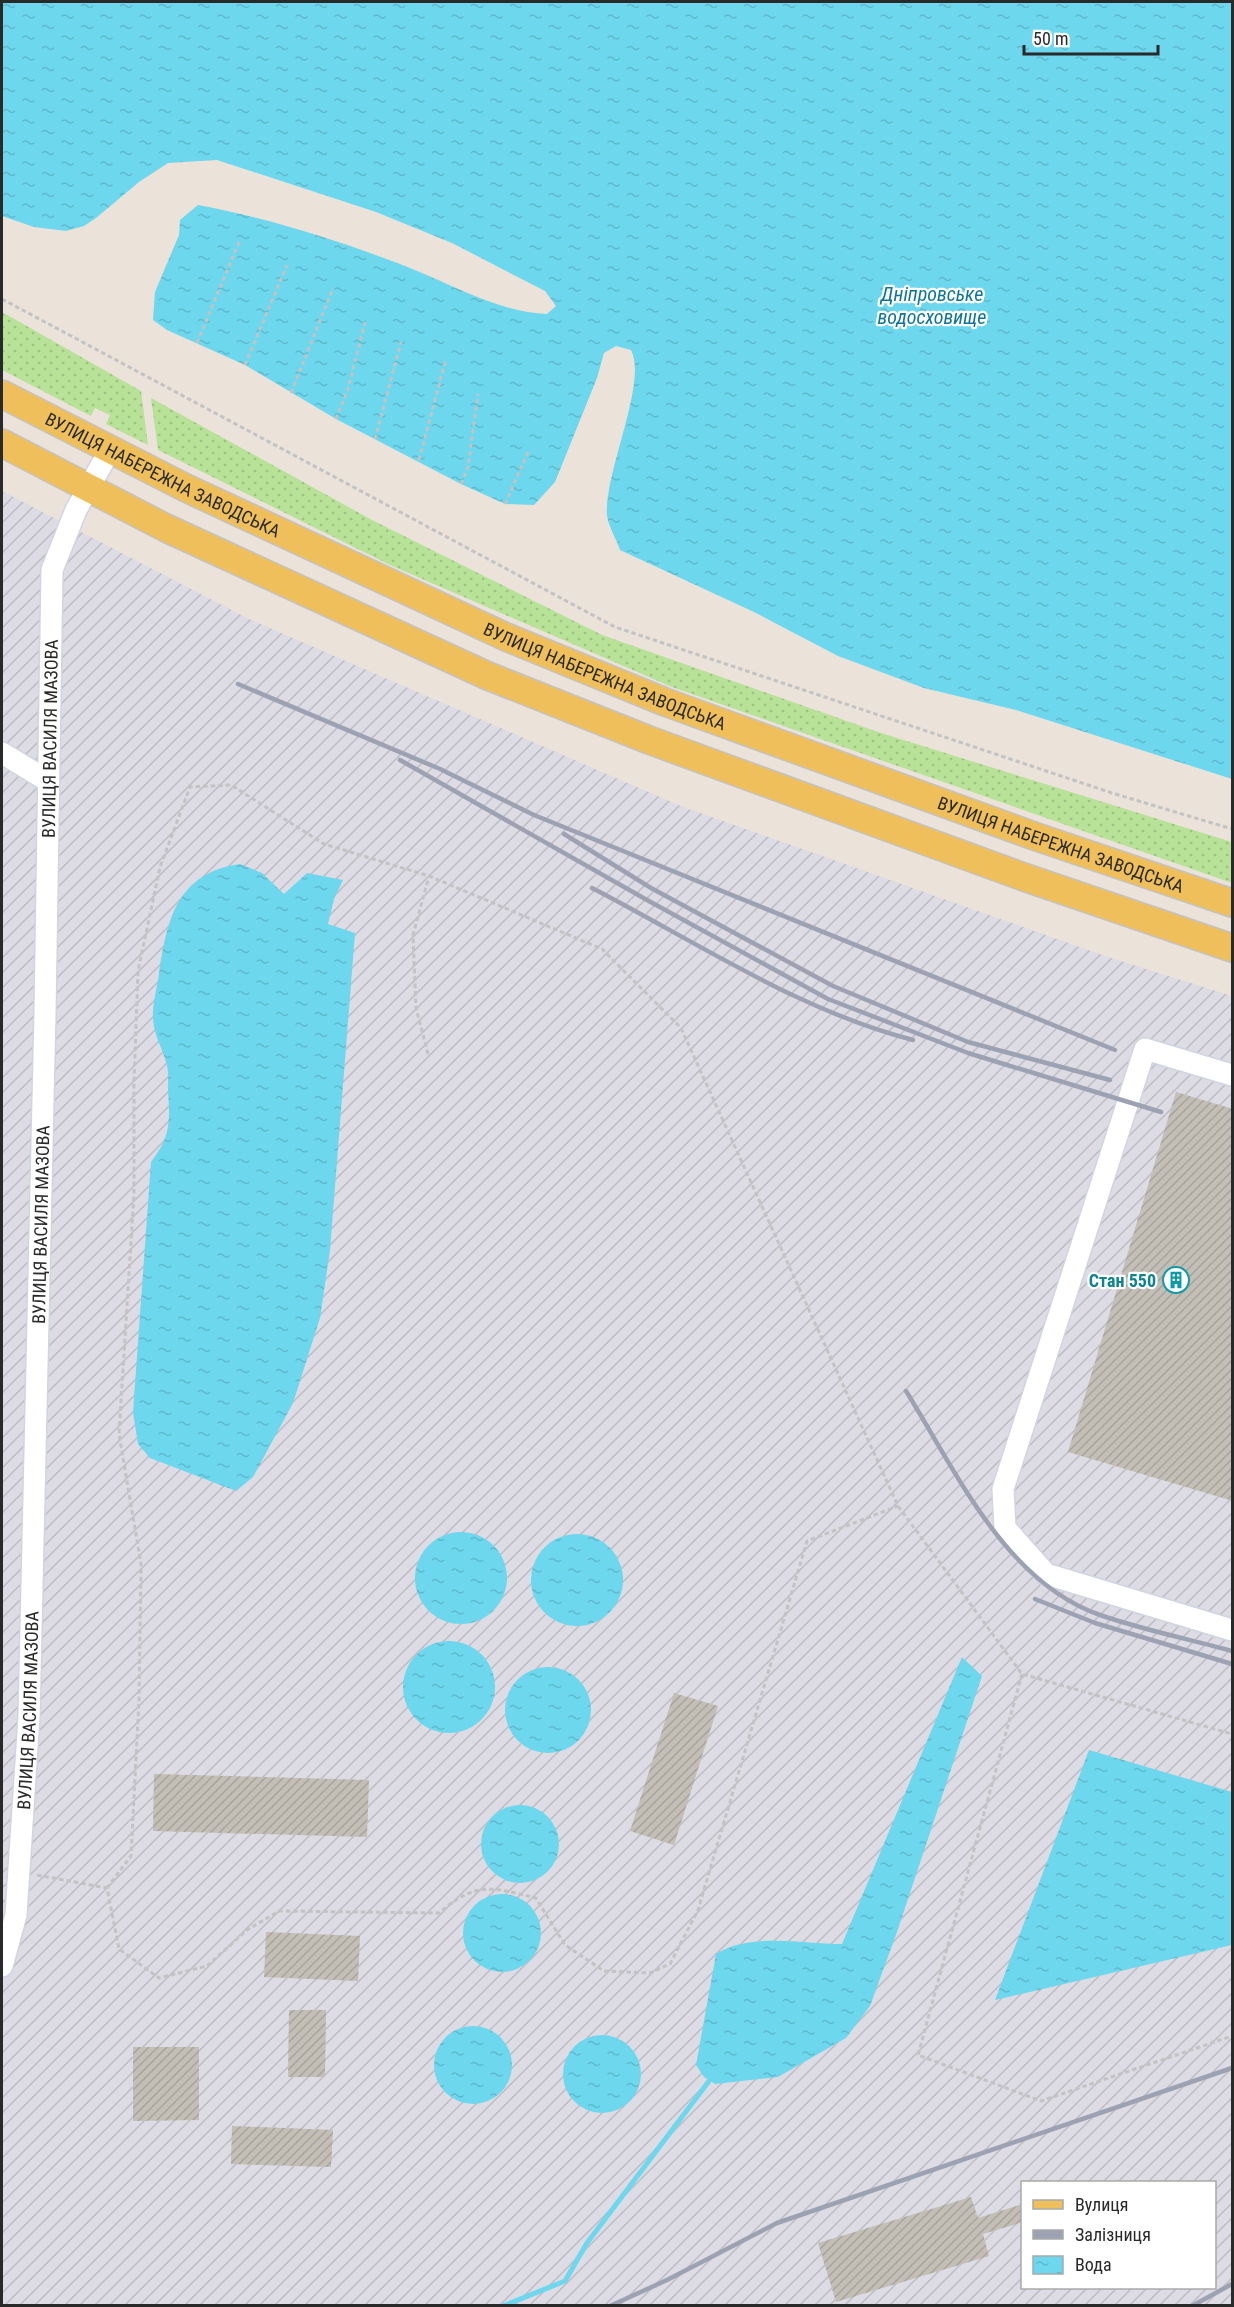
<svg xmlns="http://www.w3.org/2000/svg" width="1234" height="2307" font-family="'Roboto Condensed',sans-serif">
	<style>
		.industrial { fill: url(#industrial-furrows); fill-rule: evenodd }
		.grass { fill: url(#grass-dots) }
		.water { fill: url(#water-ripples) }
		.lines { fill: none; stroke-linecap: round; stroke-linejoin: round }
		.stream { stroke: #6dd7ed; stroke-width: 5 }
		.building { fill: url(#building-hatch) }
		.minor-casing { stroke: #d0d5e2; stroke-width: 24 }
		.major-casing { stroke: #c3c3c3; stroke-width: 30 }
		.path { stroke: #c3c3c3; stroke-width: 3; stroke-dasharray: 4.5 3; stroke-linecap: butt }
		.minor { stroke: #fff; stroke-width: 21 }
		.major { stroke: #efbf5b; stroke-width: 27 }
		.rail { stroke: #9da2b3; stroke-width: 4.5 }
		.labels { text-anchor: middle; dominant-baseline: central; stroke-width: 4.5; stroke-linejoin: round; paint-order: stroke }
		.street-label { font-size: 18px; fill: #292929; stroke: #fff }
		.culture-label { font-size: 18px; font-weight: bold; fill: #0d838f; stroke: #fff; text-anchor: end }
		.water-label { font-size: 20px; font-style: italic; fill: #0e7597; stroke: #fff }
	</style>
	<defs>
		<pattern id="industrial-furrows" width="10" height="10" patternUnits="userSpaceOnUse" patternTransform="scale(1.5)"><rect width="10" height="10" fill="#dddbe3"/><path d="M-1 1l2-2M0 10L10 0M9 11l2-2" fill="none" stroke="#bebcc3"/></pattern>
		<pattern id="grass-dots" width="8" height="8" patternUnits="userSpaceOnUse" patternTransform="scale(1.5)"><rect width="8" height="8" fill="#b7e297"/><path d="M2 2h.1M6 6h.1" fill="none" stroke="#9dc282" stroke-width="1.8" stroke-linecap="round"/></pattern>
		<pattern id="water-ripples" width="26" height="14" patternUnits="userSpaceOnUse" patternTransform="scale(1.5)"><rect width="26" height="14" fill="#6dd7ed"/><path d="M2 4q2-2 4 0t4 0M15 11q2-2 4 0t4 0" fill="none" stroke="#5eb9cb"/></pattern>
		<pattern id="building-hatch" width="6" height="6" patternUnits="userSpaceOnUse" patternTransform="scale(1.5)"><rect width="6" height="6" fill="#c3beb6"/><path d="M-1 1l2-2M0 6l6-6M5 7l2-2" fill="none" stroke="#a8a39c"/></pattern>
	</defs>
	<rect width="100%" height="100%" fill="#ebe2da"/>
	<path class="industrial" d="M2,491L249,619L683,807L1111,958L1232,996V2305H2ZM1022,2182H1214V2288H1022Z"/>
	<path class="grass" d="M2,312L141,391L148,445L106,424L110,415L95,408L91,416L2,370Z
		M151,398L372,520L602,635L881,733L1232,842V883L672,687L390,565L158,450Z"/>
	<path class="water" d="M2,2H1232V779L1016,710L924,688L838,656L754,612L620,550C617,540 608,526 607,515C604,473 648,382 631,350L616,346L604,353L597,378L555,482L534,505L505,504L461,484L336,419L245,365L167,330L153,320L155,292L179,235L180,220L198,205C267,218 334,239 400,264C445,281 499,313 547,314L556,306L545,291L452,243L376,212L217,160L168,163L139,182L96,218L84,226L66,231L34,227L2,216Z
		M240,864L262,873L284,894L307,873L343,880L334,899L328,924L355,933L330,1250L320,1318L293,1403L253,1477L236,1491L150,1458L138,1444L133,1412L151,1162C171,1136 170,1122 168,1090C168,1081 169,1070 166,1062C162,1047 154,1036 153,1019C152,1005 157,988 159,974C167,919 177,873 240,864Z
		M415 1578a46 46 0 1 1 92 0a46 46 0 1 1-92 0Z
		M531 1580a46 46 0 1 1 92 0a46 46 0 1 1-92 0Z
		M403 1687a46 46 0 1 1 92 0a46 46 0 1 1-92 0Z
		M962,1657L982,1676L897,1932L870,2006L846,2038L778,2077L715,2084L704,2077L696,2065L716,1954C750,1932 803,1944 842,1944Z
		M505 1710a43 43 0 1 1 86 0a43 43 0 1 1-86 0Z
		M1089,1750L1232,1792V1945L995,2000Z
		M481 1844a39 39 0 1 1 78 0a39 39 0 1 1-78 0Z
		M463 1933a39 39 0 1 1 78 0a39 39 0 1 1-78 0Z
		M434 2065a39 39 0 1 1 78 0a39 39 0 1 1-78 0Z
		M563 2074a39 39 0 1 1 78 0a39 39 0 1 1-78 0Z"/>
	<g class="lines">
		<path class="stream" d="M503,2306L565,2281L587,2243L709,2081"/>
	</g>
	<path class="building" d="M1176,1092L1233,1109V1501L1068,1452Z
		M674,1693L718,1706L674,1845L630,1831Z
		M154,1774L369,1780L367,1837L153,1831Z
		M266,1932L360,1936L358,1981L264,1977Z
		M289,2010H326L325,2077H288Z
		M133,2047H199V2120L133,2121Z
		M232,2126L333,2130L331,2167L231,2164Z
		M971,2197L978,2218L1023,2204V2222L983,2234L989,2256L836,2302L818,2243Z"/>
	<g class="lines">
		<defs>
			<g id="minor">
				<path d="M2,753L48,781"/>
				<path d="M1232,1075L1145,1049L1003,1489L1005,1528L1046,1574L1232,1630"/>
				<path id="s1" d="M2,1966L16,1915L29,1717L45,1013L52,570L76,510L110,450"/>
			</g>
			<g id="major">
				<path id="s2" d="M2,394L186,488L506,637L665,702L1034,836L1232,903"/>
				<path d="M2,443L166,528L488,676L649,740L1021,876L1232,948"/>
			</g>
		</defs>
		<use href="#minor" class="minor-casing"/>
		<use href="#major" class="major-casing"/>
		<path class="path" d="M2,299L615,627L1112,793L1232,829
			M197,343L240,240
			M245,365L287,265
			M291,393L333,288
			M336,419L348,389L365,322
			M375,439L401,342
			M419,460L446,359
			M461,484L468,467L478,394
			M505,504L529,450
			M428,1054L416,1008L413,935L429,876
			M1022,1674L918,2055L1041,2101L1232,2036
			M37,1875L107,1888L119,1949L159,1978L207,1966L247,1930L279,1911L439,1913C476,1881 492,1887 536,1898L565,1945L604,1971L650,1973L670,1964L698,1910L807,1541L898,1506
			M107,1888L131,1856L139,1700L141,1564L119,1434L134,1194V1082L138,971L160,867L190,787L231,785L324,844L429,876L602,949L681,1028L898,1506L1022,1674L1232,1734"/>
		<use href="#minor" class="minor"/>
		<use href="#major" class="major"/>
		<path class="rail" d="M238,684L440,769L534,815L1115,1050
			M400,760L647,900L828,999L968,1053L1161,1112
			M564,834L651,888L833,986L968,1042L1110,1080
			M592,888C697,942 797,1010 913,1040
			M906,1391C956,1471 1005,1582 1100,1615C1143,1630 1189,1639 1232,1651
			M1035,1599L1095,1623L1232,1664
			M610,2306L667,2280L777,2223L1232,2068
			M1192,2306L1232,2284"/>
	</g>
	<defs>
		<symbol id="building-ring" viewBox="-11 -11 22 22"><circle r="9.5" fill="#fff" stroke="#0f9aa8" stroke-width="1.5"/><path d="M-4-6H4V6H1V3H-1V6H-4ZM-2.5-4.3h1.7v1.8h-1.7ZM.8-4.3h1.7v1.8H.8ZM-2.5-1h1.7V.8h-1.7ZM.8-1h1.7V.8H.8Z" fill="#0f9aa8"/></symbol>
	</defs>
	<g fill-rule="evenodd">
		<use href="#building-ring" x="1161" y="1265" width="30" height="30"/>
	</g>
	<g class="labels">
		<g class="street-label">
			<text stroke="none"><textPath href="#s2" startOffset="180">ВУЛИЦЯ НАБЕРЕЖНА ЗАВОДСЬКА</textPath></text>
			<text stroke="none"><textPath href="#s2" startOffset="666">ВУЛИЦЯ НАБЕРЕЖНА ЗАВОДСЬКА</textPath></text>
			<text stroke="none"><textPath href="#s1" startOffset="1230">ВУЛИЦЯ ВАСИЛЯ МАЗОВА</textPath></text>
			<text stroke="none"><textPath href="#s2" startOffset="1152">ВУЛИЦЯ НАБЕРЕЖНА ЗАВОДСЬКА</textPath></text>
			<text stroke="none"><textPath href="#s1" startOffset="744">ВУЛИЦЯ ВАСИЛЯ МАЗОВА</textPath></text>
			<text stroke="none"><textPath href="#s1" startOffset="258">ВУЛИЦЯ ВАСИЛЯ МАЗОВА</textPath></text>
		</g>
		<g class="culture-label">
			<text x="1156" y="1280">Стан 550</text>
		</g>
		<g class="water-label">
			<text x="932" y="294">Дніпровське<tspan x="932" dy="23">водосховище</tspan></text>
		</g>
	</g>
	<rect width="1234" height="2307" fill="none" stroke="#292929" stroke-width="6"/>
	<rect x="1021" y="2181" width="195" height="108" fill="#ffffff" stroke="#a9a9a9" stroke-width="1.5"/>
	<rect x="1033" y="2200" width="30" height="9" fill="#efbf5b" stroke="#a9a9a9" stroke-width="1.5"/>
	<text x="1075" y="2211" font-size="18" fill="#292929">Вулиця</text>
	<rect x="1033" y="2230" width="30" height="9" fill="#9da2b3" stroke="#a9a9a9" stroke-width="1.5"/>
	<text x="1075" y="2241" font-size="18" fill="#292929">Залізниця</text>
	<rect x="1033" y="2256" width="30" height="18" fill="url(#water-ripples)" stroke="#a9a9a9" stroke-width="1.5"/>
	<text x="1075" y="2271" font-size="18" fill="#292929">Вода</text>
	<path d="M1024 45v9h134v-9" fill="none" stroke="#292929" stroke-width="3"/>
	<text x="1033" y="45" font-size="18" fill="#292929" stroke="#ffffff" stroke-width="4.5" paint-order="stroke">50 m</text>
</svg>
